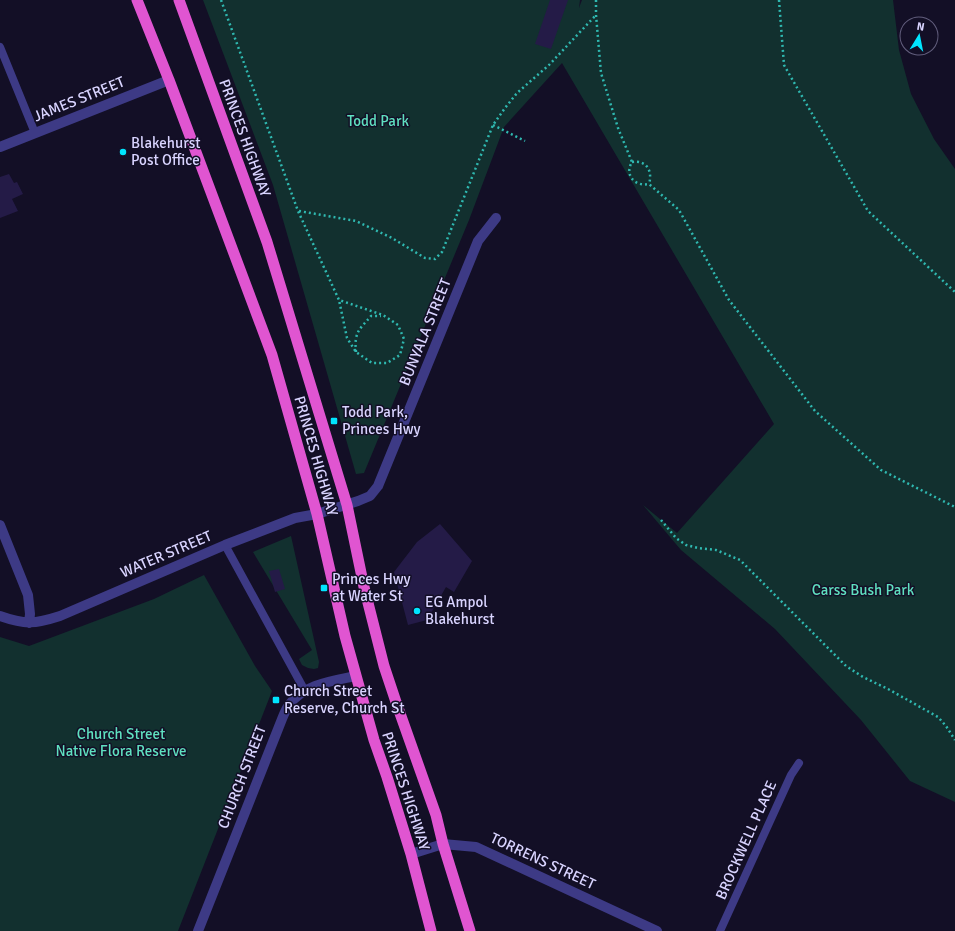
<svg xmlns="http://www.w3.org/2000/svg" width="955" height="931" font-family="Signika,sans-serif">
	<style>
		.green { fill: #12302f }
		.building { fill: #241b47 }
		.lines { fill: none; stroke-linecap: round; stroke-linejoin: round }
		.path { stroke: #2fb8b0; stroke-width: 2.5; stroke-dasharray: 2 3; stroke-linecap: butt }
		.service { stroke: #3d3a85; stroke-width: 8 }
		.minor { stroke: #3d3a85; stroke-width: 10 }
		.trunk { stroke: #e055d1; stroke-width: 11 }
		.poi-dot { fill: #00e5ff; stroke: #130f26; stroke-width: 1.5 }
		.labels { text-anchor: middle; dominant-baseline: central; stroke-width: 3; stroke-linejoin: round; paint-order: stroke }
		.street-label { font-size: 15px; fill: #d9d4ff; stroke: #130f26 }
		.park-label { font-size: 15px; fill: #5fe0c0; stroke: #130f26 }
		.poi-label { font-size: 15px; fill: #d9d4ff; stroke: #130f26; text-anchor: start }
	</style>
	<rect width="100%" height="100%" fill="#130f26"/>
	<path class="green" d="M203,0H580L579,8L582,0H893L899,50L911,94L934,139L955,169V802L910,781L861,720L775,629L681,550L643,505L677,533L774,424L562,63L504,127L469,220L364,473L356,474L273,185Z
		M291,536L319,662L318,668L314,669L308,668L302,665L299,659L312,650L253,552Z
		M204,575L255,666L272,691L178,931H0V637L29,646L154,599Z"/>
	<path class="building" d="M550,0H568L551,49L535,44Z
		M9,174L14,183L17,182L23,194L12,199L18,211L0,218V177Z
		M440,524L472,561L454,592L446,587L427,620L408,625L394,572L417,542Z
		M279,569L285,589L275,592L269,571Z"/>
	<g class="lines">
		<path class="path" d="M221,0L298,211L339,300L383,315L398,325L404,339L400,355L387,363H372L356,352L347,338L339,300
			M596,0V15L601,73L618,128L632,162C624,175 635,187 649,184L679,210L729,300L815,411L881,470L955,507
			M779,0L784,65L868,211L955,292
			M493,125L525,141
			M632,162C646,160 653,170 649,184
			M299,211L356,221L392,238L425,258L435,259L442,252L493,125L505,108L517,93L549,65L596,15
			M356,352C354,332 359,330 371,316H381
			M661,520L676,538L686,545L698,548L716,550L740,560L846,666L863,677L888,689L938,717L946,726L955,740"/>
		<path class="service" d="M0,47L35,133
			M225,545L305,691
			M720,931L791,775L799,763"/>
		<path class="minor" d="M0,147L169,80
			M0,525L28,595L30,614L29,623
			M0,616C25,625 35,624 60,616L225,545L295,518L317,514L358,501L370,496L378,486L478,241L496,218
			M411,854L443,844L476,847L657,931
			M198,931L282,719C284,714 286,709 289,705C304,684 333,681 356,676"/>
		<path class="trunk" d="M137,0L169,80L272,355L317,514L345,636L374,740L387,777L411,854L431,931
			M179,0L267,242L347,505L364,587L384,666L396,702L436,815L443,844L470,931"/>
	</g>
	<g class="poi-dot">
		<circle cx="123" cy="152" r="4"/>
		<rect x="330" y="417" width="8" height="8" rx="2"/>
		<rect x="320" y="584" width="8" height="8" rx="2"/>
		<circle cx="417" cy="611" r="4"/>
		<rect x="272" y="696" width="8" height="8" rx="2"/>
	</g>
	<g class="labels">
		<g class="street-label">
			<text transform="translate(79 99) rotate(-22)">JAMES STREET</text>
			<text transform="translate(245 138) rotate(70)">PRINCES HIGHWAY</text>
			<text transform="translate(425 332) rotate(-68)">BUNYALA STREET</text>
			<text transform="translate(316 456) rotate(74)">PRINCES HIGHWAY</text>
			<text transform="translate(166 554) rotate(-23)">WATER STREET</text>
			<text transform="translate(242 777) rotate(-69)">CHURCH STREET</text>
			<text transform="translate(406 791) rotate(72)">PRINCES HIGHWAY</text>
			<text transform="translate(746 840) rotate(-66)">BROCKWELL PLACE</text>
			<text transform="translate(543 861) rotate(25)">TORRENS STREET</text>
		</g>
		<g class="park-label">
			<text x="378" y="121">Todd Park</text>
			<text x="863" y="590">Carss Bush Park</text>
			<text x="121" y="734">Church Street<tspan x="121" dy="17">Native Flora Reserve</tspan></text>
		</g>
		<g class="poi-label">
			<text x="131" y="143">Blakehurst<tspan x="131" dy="17">Post Office</tspan></text>
			<text x="342" y="412">Todd Park,<tspan x="342" dy="17">Princes Hwy</tspan></text>
			<text x="332" y="579">Princes Hwy<tspan x="332" dy="17">at Water St</tspan></text>
			<text x="425" y="602">EG Ampol<tspan x="425" dy="17">Blakehurst</tspan></text>
			<text x="284" y="691">Church Street<tspan x="284" dy="17">Reserve, Church St</tspan></text>
		</g>
	</g>
	<g transform="translate(919 36) rotate(10)"><circle r="19" fill="#130f26" stroke="#625e7d"/>
	<path d="M0-3L7 15L0 10L-7 15Z" fill="#00e5ff"/>
	<text y="-6" font-size="11" font-weight="bold" text-anchor="middle" fill="#d9d4ff">N</text>
	</g>
</svg>
